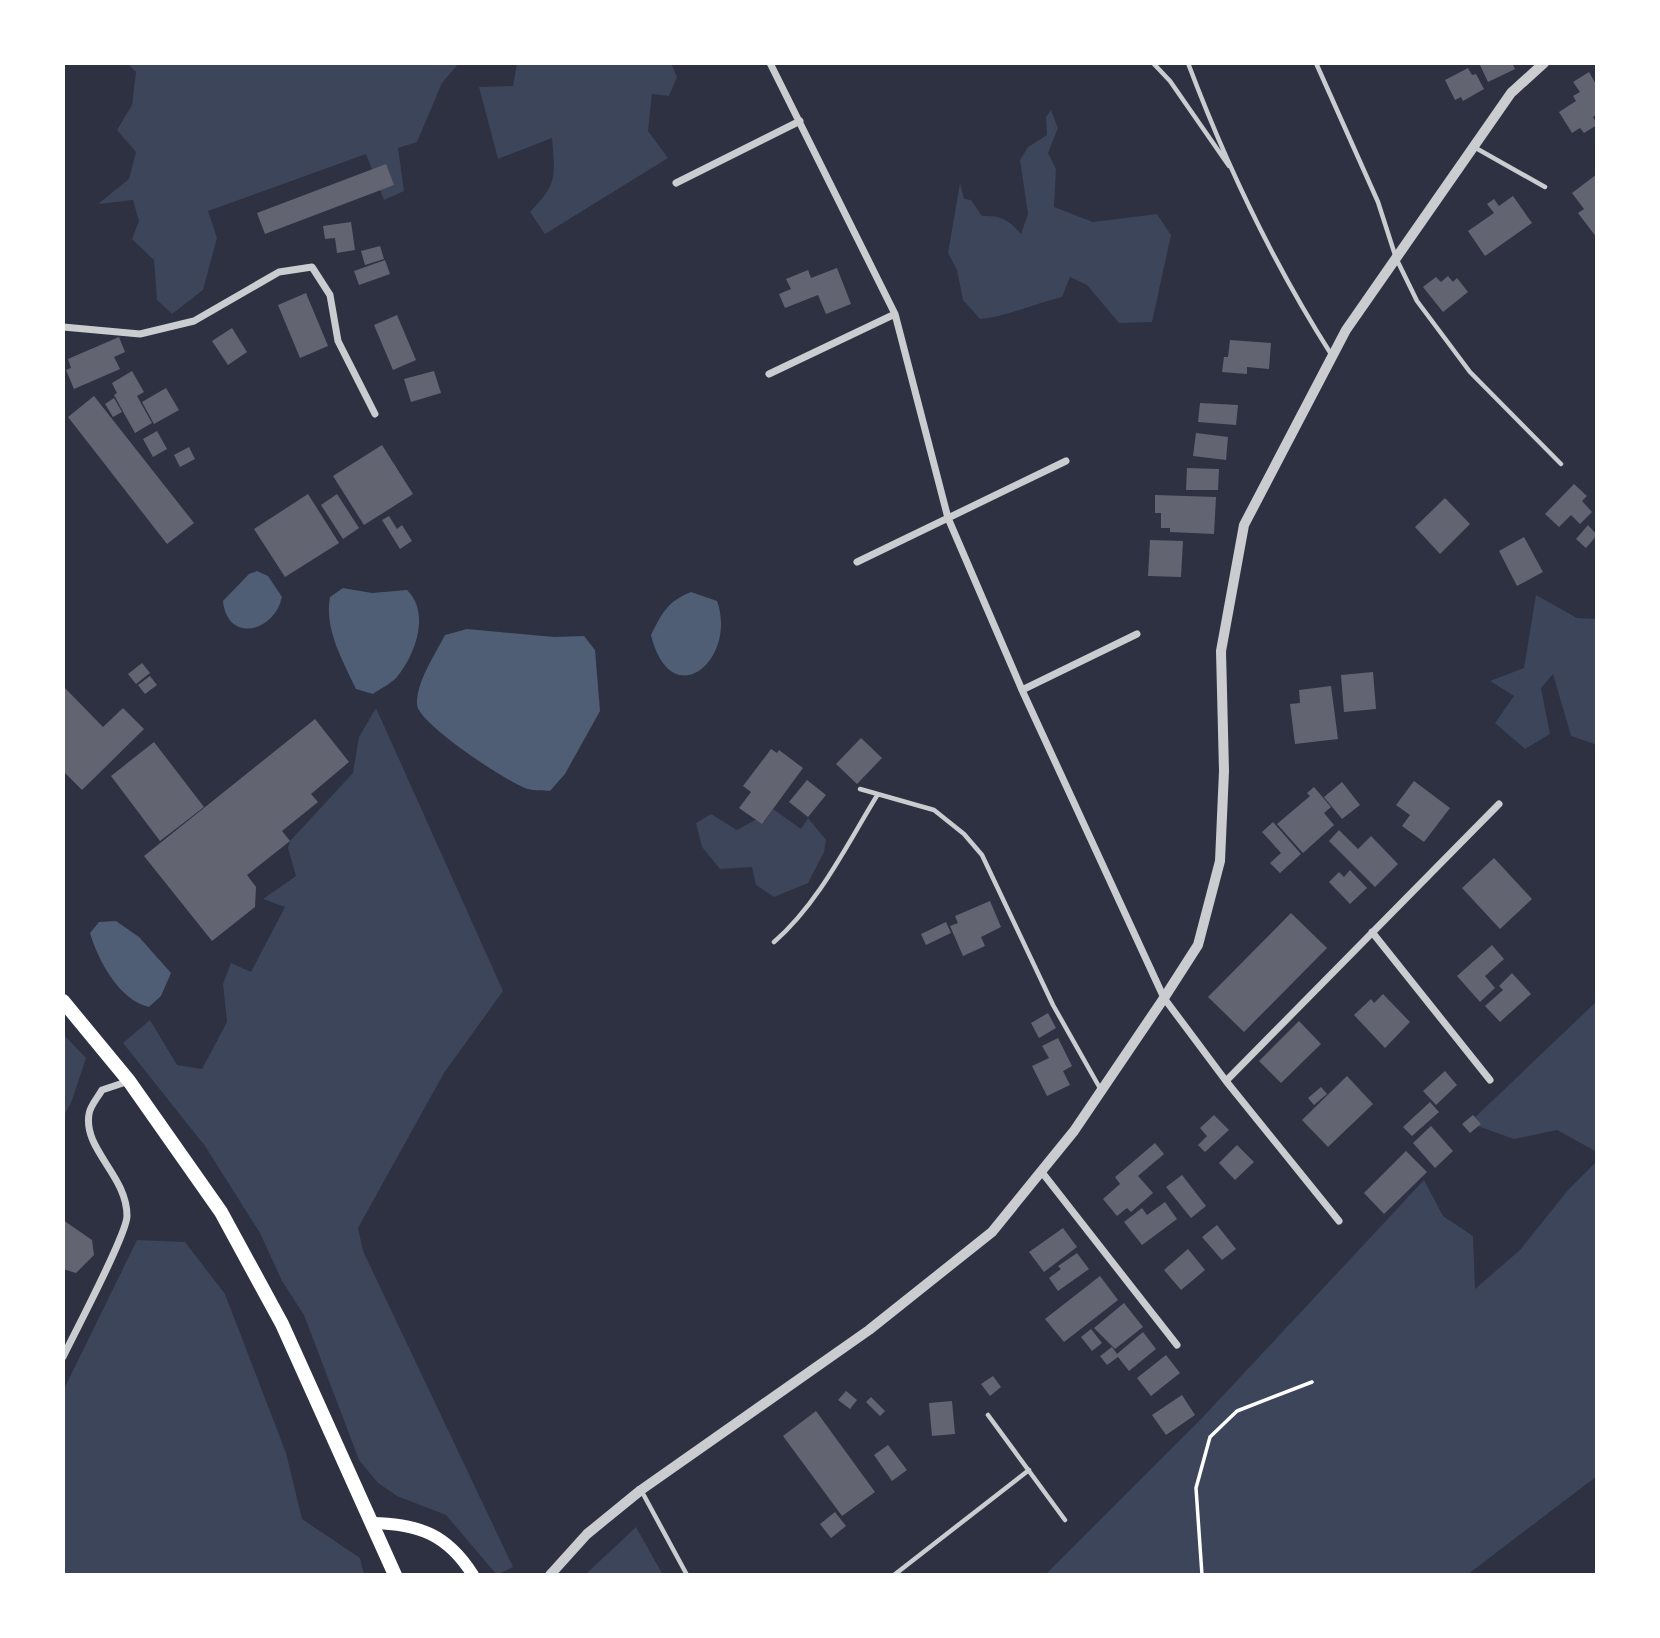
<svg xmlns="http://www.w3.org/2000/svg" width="1660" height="1638" font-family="Arial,sans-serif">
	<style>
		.green { fill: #3c4559 }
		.water { fill: #4f5d75 }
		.building { fill: #626471 }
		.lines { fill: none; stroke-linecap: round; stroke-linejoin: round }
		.path { stroke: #fff; stroke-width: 3.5 }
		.service { stroke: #caccd0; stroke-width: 4.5 }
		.minor { stroke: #caccd0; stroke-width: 7 }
		.tertiary { stroke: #caccd0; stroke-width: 10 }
		.secondary { stroke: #fff; stroke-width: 12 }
		.primary { stroke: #fff; stroke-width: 14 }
	</style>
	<rect width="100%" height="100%" fill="#2d3142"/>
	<path class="green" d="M127,63H459L442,83L417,142L398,148L404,191L384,200L366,154L208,211L217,238L203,290L172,314L157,300L154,260L132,239L139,221L133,200L98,204L129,179L136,152L117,130L132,105L136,72Z
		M517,63H671L677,77L669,96L652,94L648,131L668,158L545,234L530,212C558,183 555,177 552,138L498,159L479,87L513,86Z
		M1051,110L1058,128L1048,153L1056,169L1054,207L1093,222L1157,214L1171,235L1152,322L1119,323L1087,285L1070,277L1062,297C1034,304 1008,316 980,319L963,300L957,270L948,253L960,183L964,199L971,200L982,216C1001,215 1009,220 1021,234L1028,214L1020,160L1028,147L1047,135L1046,117Z
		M1536,595L1577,618L1597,619V745L1571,736L1553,674L1541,688L1550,734L1525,749L1495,723L1514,696L1490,681L1524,668Z
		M376,708L503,991L444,1073L358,1228L363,1251L513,1567L497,1575L446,1515L397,1496L378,1483L359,1460L304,1315L282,1281L260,1233L205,1146L123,1043L150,1020L177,1065L202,1069L227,1022L223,984L231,963L251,972L285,907L263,899L296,876L288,848L290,841L353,773L359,737Z
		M773,809L801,829L808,818L826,840L824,852L808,883L774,897L756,885L752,867L720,869L702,847L696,823L711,814L737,830L757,819L764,822Z
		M1597,1001V1152L1557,1130L1514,1139L1469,1123Z
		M63,1034L86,1058L71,1103L63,1117Z
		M1597,1161V1476L1467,1575H1045L1203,1417L1424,1180L1443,1216L1473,1236L1475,1289L1520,1250L1568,1190Z
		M137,1240L185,1242L225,1294L286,1453L302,1519L360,1558L364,1575H63V1391Z
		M636,1527L663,1575H585Z"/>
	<path class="water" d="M257,571L268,576L282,597C274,633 227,643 223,601L249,574Z
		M343,588L372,593L407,590C431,613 415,656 396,678C390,684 380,689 373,694L356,689C343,661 324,629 330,597Z
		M691,592L717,601C738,660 671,716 651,635C662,613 668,601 691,592Z
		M467,629L554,637L584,636L595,650L600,711L565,774L550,791C543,790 535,791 528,789C509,784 418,723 417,705C416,682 435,655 445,635Z
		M116,921L139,937L171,973L161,996L149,1007C119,1000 98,960 90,933L99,922Z"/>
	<path class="building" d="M1479,63H1512L1515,69L1488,82Z
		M1468,68L1472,75L1476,74L1484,89L1463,101L1461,97L1455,100L1445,80Z
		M1589,72L1597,86V114L1593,117L1597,125L1584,133L1580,128L1572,133L1559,112L1576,101L1573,96L1580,92L1573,82Z
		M386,164L394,185L265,234L257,213Z
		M1597,174V238L1578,213L1584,209L1572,193Z
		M1513,196L1532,223L1485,256L1468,231L1494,213L1487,204L1494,199L1499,206Z
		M351,222L355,250L337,253L335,238L325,239L323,226Z
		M380,246L384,259L365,265L361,251Z
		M385,260L390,274L359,285L354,271Z
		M837,268L851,304L826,314L818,295L785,308L779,294L791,289L786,279L808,270L811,278Z
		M1448,276L1453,282L1457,278L1468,292L1443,312L1423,287L1436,277L1441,282Z
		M306,293L328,346L300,358L278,305Z
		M397,315L416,360L393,370L374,325Z
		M232,328L247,352L228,365L212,341Z
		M119,337L125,352L114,357L120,369L74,389L66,370L71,368L68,359Z
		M1230,340L1271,343L1269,369L1247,367V374L1222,372L1224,357H1228Z
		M132,371L144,392L137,396L152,423L135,433L114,395L117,393L112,383Z
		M434,371L441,393L411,402L404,379Z
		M166,388L179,410L154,424L142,402Z
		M94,396L194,523L167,544L68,417Z
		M114,398L122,412L113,417L105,404Z
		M1200,403L1238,405L1236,425L1198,422Z
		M157,431L167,449L153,457L143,439Z
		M1196,433L1228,437L1226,460L1193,456Z
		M382,445L413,494L364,525L333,476Z
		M189,447L195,459L180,467L174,455Z
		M1187,468L1219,469L1218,490H1186Z
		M1574,484L1587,496L1582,501L1592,512L1580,524L1571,515L1559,527L1545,514Z
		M308,494L339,543L285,577L254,529Z
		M337,494L359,528L343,539L321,505Z
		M1155,495L1216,497L1214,534L1170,532V528H1161V513H1155Z
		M1445,498L1470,524L1440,554L1415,527Z
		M389,516L397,529L402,525L412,541L400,549L382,520Z
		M1588,525L1597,535L1586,548L1576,539Z
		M1524,537L1543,572L1517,586L1499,551Z
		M1150,540L1183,541L1181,577L1148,576Z
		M142,663L150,673L136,684L128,674Z
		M1373,672L1376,709L1344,712L1341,675Z
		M150,676L157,685L145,694L138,685Z
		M63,686L103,727L123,708L144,729L82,790L63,771Z
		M1331,686L1338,739L1295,744L1290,704L1300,703L1299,690Z
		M315,719L349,762L311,794L318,802L282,831L290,841L247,875L256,887L255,907L212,941L144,856Z
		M861,738L882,758L857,784L836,764Z
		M154,742L204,807L160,841L111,776Z
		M771,749L777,753L779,750L803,768L762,824L739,808L751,792L743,786Z
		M807,780L826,795L808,817L789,802Z
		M1414,781L1450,808L1424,842L1402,826L1410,815L1396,805Z
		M1342,782L1360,805L1342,819L1324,797Z
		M1314,787L1331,807L1324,813L1334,825L1303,853L1277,824L1310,796L1307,793Z
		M1273,822L1301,854L1280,873L1270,863L1281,853L1262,832Z
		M1339,830L1358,849L1371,836L1398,864L1375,887L1329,841Z
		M1494,858L1532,899L1500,929L1462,888Z
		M1350,870L1367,888L1350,904L1329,882L1339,872L1344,877Z
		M990,901L1001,927L981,937L985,946L963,956L950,926L958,923L955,916Z
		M1291,913L1327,948L1244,1032L1208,997Z
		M946,922L951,933L926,945L921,934Z
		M1492,945L1504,959L1485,976L1495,988L1480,1002L1457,976Z
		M1512,973L1531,994L1500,1022L1485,1006L1503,990L1499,986Z
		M1383,994L1410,1022L1385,1048L1354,1015L1371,999L1374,1003Z
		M1048,1013L1056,1028L1039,1038L1031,1023Z
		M1299,1021L1321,1044L1281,1083L1259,1061Z
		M1058,1038L1072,1066L1063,1071L1070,1085L1047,1096L1032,1066L1049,1058L1042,1046Z
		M1445,1071L1457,1085L1436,1105L1423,1091Z
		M1347,1076L1373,1104L1328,1147L1302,1120Z
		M1321,1087L1327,1094L1314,1105L1308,1098Z
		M1430,1102L1439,1112L1412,1136L1403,1127Z
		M1214,1115L1229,1130L1205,1152L1198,1145L1207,1136L1200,1128Z
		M1473,1115L1481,1124L1470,1133L1462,1124Z
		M1431,1126L1453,1151L1435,1168L1413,1143Z
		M1155,1143L1164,1154L1138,1176L1153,1193L1131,1212L1127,1208L1117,1216L1103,1199L1120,1184L1115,1177Z
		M1237,1145L1254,1162L1235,1180L1219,1163Z
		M1406,1151L1427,1172L1384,1214L1364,1193Z
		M1182,1175L1206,1206L1191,1218L1166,1187Z
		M1165,1202L1177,1219L1142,1245L1124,1222L1142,1208L1147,1215Z
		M63,1220L92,1240L94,1255L76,1273L63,1269Z
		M1217,1225L1236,1249L1222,1260L1202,1237Z
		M1063,1228L1077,1247L1044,1272L1029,1252Z
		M1188,1249L1205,1270L1181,1290L1164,1270Z
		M1077,1253L1089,1269L1058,1291L1049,1278L1061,1269L1058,1266Z
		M1100,1276L1118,1300L1064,1342L1045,1319Z
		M1124,1303L1143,1327L1115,1349L1094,1328Z
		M1091,1329L1102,1343L1092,1351L1081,1337Z
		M1143,1332L1156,1349L1129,1371L1118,1357L1107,1365L1100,1356L1112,1347L1117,1354Z
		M1166,1355L1180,1373L1151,1396L1137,1378Z
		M993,1376L1001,1387L990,1396L981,1384Z
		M846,1391L857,1400L850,1409L838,1400Z
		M1182,1395L1195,1415L1166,1435L1152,1415Z
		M871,1397L885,1411L880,1416L866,1402Z
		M952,1401L955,1434L932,1436L929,1403Z
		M816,1411L875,1492L842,1516L783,1436Z
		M888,1445L907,1470L892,1481L874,1455Z
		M835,1512L846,1526L831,1538L820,1524Z"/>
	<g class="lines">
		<path class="path" d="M1202,1575L1196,1488L1210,1437L1237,1411L1312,1382"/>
		<path class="service" d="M1153,63L1170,81L1229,166
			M1188,63C1226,164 1273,263 1331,354
			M1316,63L1378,202L1396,258L1417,301L1470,372L1561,464
			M1474,147L1545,187
			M860,789L934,810L964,834L982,855L1053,1005L1101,1090
			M774,942C819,903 847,844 878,794
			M988,1415L1065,1520
			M641,1490L687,1575
			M894,1575L1029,1470"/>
		<path class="minor" d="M770,63L895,314L948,518L1022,690L1164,998L1226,1081L1339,1221
			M676,183L800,121
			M63,327L140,334L194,321L279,272L312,267L330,295L338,341L375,414
			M769,374L895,314
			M857,562L1066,461
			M1022,690L1137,634
			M1372,932L1490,1080
			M1226,1081L1499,804
			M1041,1171L1177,1345
			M63,1357C74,1334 127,1234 127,1216C127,1175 83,1150 89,1114C90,1106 98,1097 102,1090L129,1081"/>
		<path class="tertiary" d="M550,1575L587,1534L641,1490L869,1330L992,1232L1074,1131L1164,998L1198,945L1220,861L1224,771L1221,651L1244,525L1346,330L1511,93L1544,63"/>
		<path class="secondary" d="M372,1523C419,1524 447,1534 473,1575"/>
		<path class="primary" d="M63,1001L129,1081L221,1212L282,1324L395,1575"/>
	</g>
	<rect width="1660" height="1638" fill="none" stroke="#ffffff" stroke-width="130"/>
</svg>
